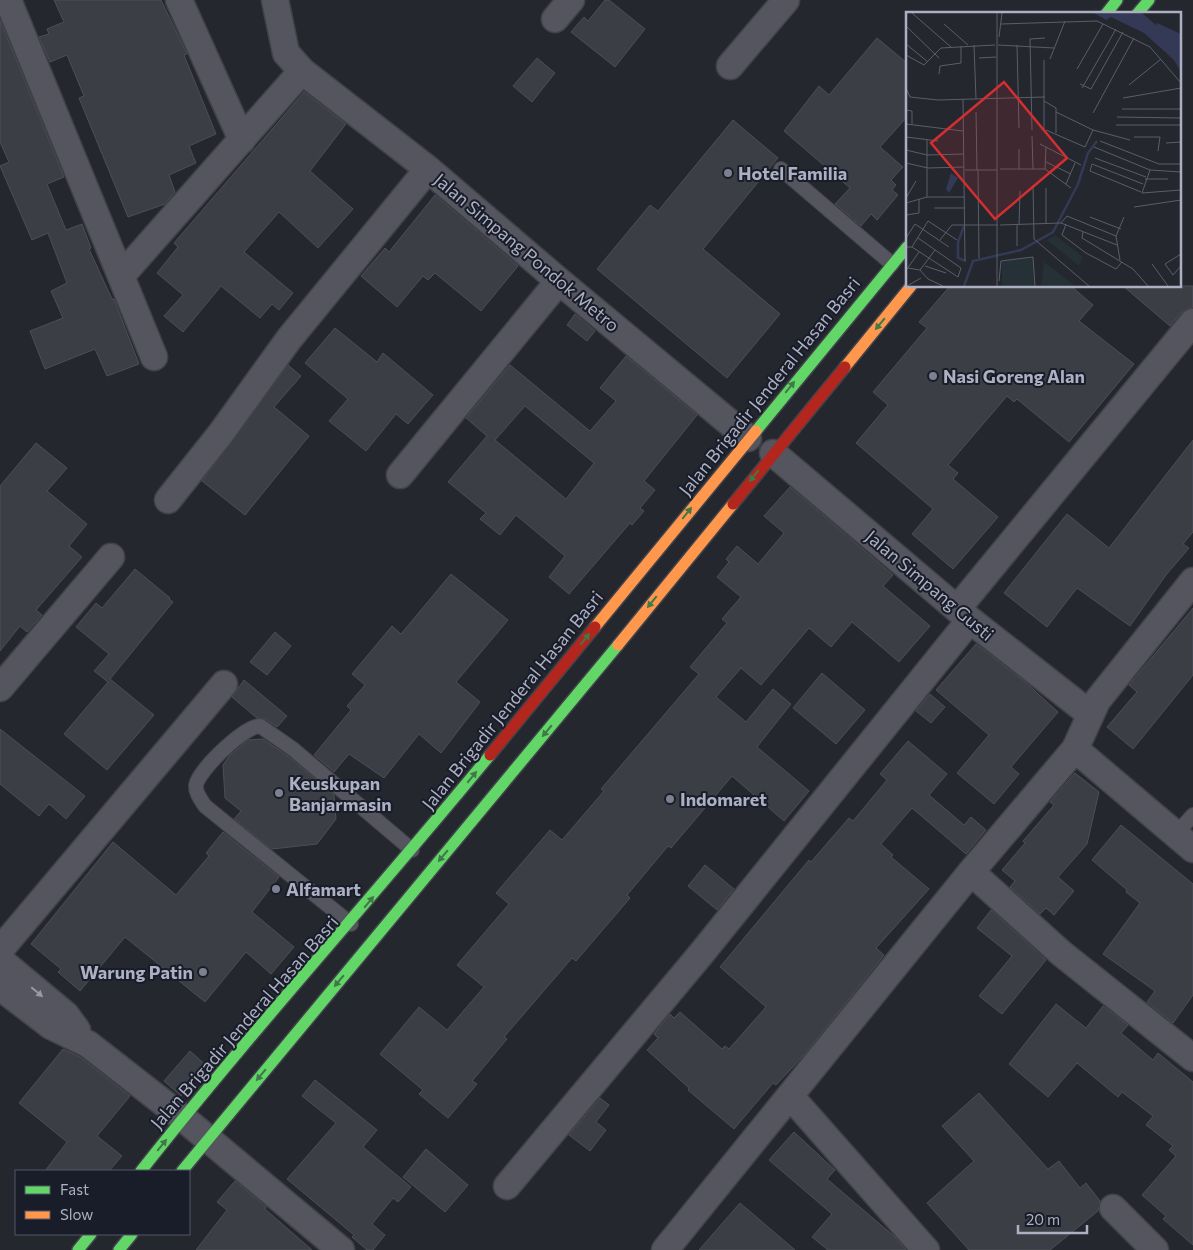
<svg xmlns="http://www.w3.org/2000/svg" width="1193" height="1250" font-family="Commissioner,sans-serif">
	<style>
		.building { fill: #3c3e46; stroke: #4c4e58; fill-rule: evenodd }
		.lines { fill: none; stroke-linecap: round; stroke-linejoin: round }
		.lane-casing { stroke: #414249; stroke-width: 16 }
		.street-casing { stroke: #414249; stroke-width: 29 }
		.fast-casing { stroke: #41434b; stroke-width: 14 }
		.slow-casing { stroke: #41434b; stroke-width: 14 }
		.jam-casing { stroke: #41434b; stroke-width: 14 }
		.lane { stroke: #54555e; stroke-width: 14 }
		.street { stroke: #54555e; stroke-width: 26 }
		.fast { stroke: #63d668; stroke-width: 11 }
		.slow { stroke: #ff974d; stroke-width: 11 }
		.jam { stroke: #b3261e; stroke-width: 11 }
		.oneway { fill: #3e7948 }
		.oneway2 { fill: #9799a9 }
		.poi-dot { fill: #7d808f; stroke: #191c29; stroke-width: 2 }
		.labels { text-anchor: middle; dominant-baseline: central; stroke-width: 4; stroke-linejoin: round; paint-order: stroke }
		.poi-label { font-size: 18px; font-weight: bold; fill: #adb0c2; stroke: #191c29; text-anchor: start }
		.street-label { font-size: 18px; fill: #adb0c2; stroke: #191c29 }
		.inset-river { fill: none; stroke: #343956; stroke-width: 2.5 }
		.inset-road { fill: none; stroke: #5b5e6a; stroke-width: 1 }
		.view { fill: #d42f30; fill-opacity: 0.15; stroke: #d42f30; stroke-width: 2.5 }
		.inset-edge { fill: none; stroke: #adb0c2; stroke-width: 2.5 }
	</style>
	<rect width="100%" height="100%" fill="#25272f"/>
	<path class="building" d="M54,0H161L187,54L184,55L216,134L189,146L196,163L169,175L175,192L165,204L128,217L79,98L84,96L67,55L50,62L39,37L49,34L47,29L64,22Z
		M605,0H609L645,29L615,67L571,32L584,17L588,21Z
		M0,20L64,177L47,184L66,230L82,224L91,248L89,249L112,299H114L139,364L107,376L95,349L45,369L30,331L63,318L51,291L67,283L48,233L32,240L0,166L9,162L0,142Z
		M877,38L907,63V117L880,147L903,167L891,180L896,185L892,190L898,195L877,220L871,214L861,226L835,204L850,188L784,131L819,86L829,95Z
		M537,58L555,73L532,102L513,86Z
		M304,92L346,124L310,171L353,209L318,248L279,212L244,252L293,293L279,310L272,304L260,318L221,286L183,332L164,316L183,295L157,273L178,247L174,243Z
		M733,120L778,158L703,249L780,314L727,378L597,269L650,205L658,211Z
		M435,195L518,266L481,311L435,273L428,280L423,276L397,307L361,276L385,248L389,252Z
		M950,286H1071L1093,305L1079,321L1134,364L1069,442L1017,399L1014,402L1007,396L948,465L958,473L953,479L998,517L953,569L912,534L933,509L856,443L888,405L873,392L927,328L919,322Z
		M1123,286H1193V307L1182,312L1170,326Z
		M575,314L595,331L587,341L567,325Z
		M335,328L377,362L383,353L433,395L408,424L396,414L366,451L329,421L348,399L305,363Z
		M626,356L697,415L644,481L655,490L640,508L644,511L632,525L630,523L569,594L549,577L565,556L516,515L500,535L480,519L486,513L448,482L487,436L466,418L510,365L590,431L616,401L600,388ZM525,406L594,463L566,499L495,440Z
		M288,365L301,376L274,407L309,436L245,515L202,481Z
		M1193,440V532L1183,544L1189,548L1166,575L1130,626L1077,588L1047,627L1004,593L1067,514L1109,548Z
		M36,443L67,468L47,491L87,524L69,546L82,557L36,610L42,615L27,632L20,626L0,651V486Z
		M790,487L893,575L883,586L930,626L899,662L852,622L831,647L809,628L761,685L741,668L716,697L746,722L773,689L791,704L757,747L809,791L784,821L732,776L671,848L668,846L627,895L630,898L576,961L572,958L504,1037L507,1039L472,1081L477,1084L448,1118L419,1094L423,1090L380,1054L419,1007L447,1030L484,987L457,965L509,904L496,893L550,830L562,840L604,791L601,789L699,674L690,667L727,623L722,619L741,597L717,577L729,562L726,559L737,546L758,564L784,533L764,516Z
		M135,569L170,598L169,599L173,602L110,679L154,715L107,770L64,734L108,682L94,671L109,654L76,627L96,603L102,608Z
		M451,574L508,620L456,682L480,702L441,753L419,734L384,778L349,754L334,772L314,755L351,710L347,706L365,685L352,674L392,626L401,634Z
		M1193,608V675L1133,749L1107,727L1137,692L1129,685Z
		M275,632L291,646L267,675L250,662Z
		M976,644L1024,681L1058,712L1011,767L1019,774L994,804L957,773L989,735L936,690Z
		M822,673L865,710L836,744L793,708Z
		M244,680L287,716L277,727L265,719L257,718L232,697Z
		M930,694L945,707L931,723L916,711Z
		M0,729L85,796L66,819L49,804L39,816L0,784Z
		M263,739L288,756L334,795L336,819L317,844L272,849L234,819L241,811L225,798L223,765L230,755L248,740Z
		M908,741L947,774L929,795L964,825L971,817L986,830L966,854L912,808L881,844L893,855L891,857L929,889L876,948L884,955L805,1054L776,1085L773,1083L734,1129L688,1090L689,1088L647,1050L658,1038L654,1034L670,1014L674,1018L680,1012L722,1049L725,1046L729,1049L766,1007L720,967L809,860L811,862L849,818L853,821L887,780L880,774Z
		M1075,773L1099,792L1087,844L1058,877L1074,891L1054,915L1046,908L1040,914L1010,887L1015,881L1002,870L1025,843L1023,841L1054,805L1050,802Z
		M1121,825L1193,884V995L1173,1023L1147,1002L1155,991L1103,954L1140,903L1126,892L1127,890L1092,860Z
		M223,832L279,877L252,912L294,947L271,974L246,952L205,1002L125,937L80,991L58,972L61,969L31,944L113,842L176,895L209,856L206,853Z
		M705,865L734,889L717,910L688,886Z
		M991,910L1046,960L1002,1014L979,996L1012,956L977,928Z
		M1056,1004L1086,1028L1103,1006L1128,1025L1121,1033L1153,1060L1158,1053L1193,1082V1245L1163,1219L1166,1216L1142,1195L1176,1156L1169,1150L1173,1146L1146,1125L1153,1116L1122,1092L1118,1097L1077,1063L1048,1097L1009,1064Z
		M63,1049L80,1057L130,1096L97,1136L122,1156L109,1171H45L67,1142L19,1103Z
		M190,1051L207,1066L181,1096L164,1081Z
		M315,1080L377,1130L363,1147L411,1187L398,1202L393,1198L372,1224L385,1235L373,1250H367L352,1237L354,1235L287,1179L336,1123L302,1096Z
		M979,1093L1048,1169L1059,1161L1080,1188L1086,1183L1100,1201L1098,1211L1050,1250H969L927,1203L974,1161L942,1126Z
		M600,1098L609,1105L596,1122L606,1130L590,1151L569,1135Z
		M794,1132L835,1170L827,1179L895,1237L906,1250H828L812,1237L832,1214L769,1160Z
		M426,1149L468,1185L445,1212L403,1177Z
		M235,1181L266,1207L265,1209L312,1250H196L227,1210L217,1202Z
		M740,1203L795,1250H699Z"/>
	<g class="lines">
		<defs>
			<path id="lane" d="M781,169L892,264
				M1176,834L1193,815
				M351,924L205,806C202,801 195,793 196,785C199,770 244,726 260,726L293,749L412,850"/>
			<path id="street" d="M8,0L154,357
				M179,0L242,140
				M555,19L571,0
				M730,66L786,0
				M302,71L428,169L559,281L748,438
				M122,275L302,71L286,53L275,0
				M773,453L970,620L1090,714
				M400,475L559,281
				M168,500L222,432L289,339L428,169
				M957,609L1193,322
				M0,688L111,557
				M1075,749L1193,849
				M971,872L1061,953L1193,1058
				M0,950L224,684
				M0,960L66,1015L77,1030
				M0,987L51,1026L88,1044L183,1118L341,1250
				M791,1097L926,1250
				M507,1186L701,954L970,620
				M1113,1208L1155,1250
				M665,1250L971,872L1075,749L1097,701L1193,581"/>
			<path id="fast" d="M1106,14L1117,0
				M1137,14L1149,0
				M756,431L907,247
				M141,1171C253,1029 375,895 490,755
				M182,1171L618,645
				M78,1250L91,1234
				M119,1250L132,1234"/>
			<path id="slow" d="M845,367L911,286
				M595,627L756,431
				M618,645L733,504"/>
			<path id="jam" d="M733,504L845,367
				M490,755L595,627"/>
		</defs>
		<use href="#lane" class="lane-casing"/>
		<use href="#street" class="street-casing"/>
		<use href="#fast" class="fast-casing"/>
		<use href="#slow" class="slow-casing"/>
		<use href="#jam" class="jam-casing"/>
		<use href="#lane" class="lane"/>
		<use href="#street" class="street"/>
		<use href="#fast" class="fast"/>
		<use href="#slow" class="slow"/>
		<use href="#jam" class="jam"/>
	</g>
	<defs><path id="oneway-solid" d="M-6-.8H1V-3.2L6.5 0L1 3.2V.8H-6Z" transform="scale(1.25)"/></defs>
	<g class="oneway">
		<use href="#oneway-solid" transform="translate(880 324) rotate(130)"/>
		<use href="#oneway-solid" transform="translate(790 387) rotate(-51)"/>
		<use href="#oneway-solid" transform="translate(754 476) rotate(129)"/>
		<use href="#oneway-solid" transform="translate(687 513) rotate(-51)"/>
		<use href="#oneway-solid" transform="translate(652 602) rotate(129)"/>
		<use href="#oneway-solid" transform="translate(585 639) rotate(-51)"/>
		<use href="#oneway-solid" transform="translate(547 731) rotate(130)"/>
		<use href="#oneway-solid" transform="translate(472 777) rotate(-51)"/>
		<use href="#oneway-solid" transform="translate(443 856) rotate(130)"/>
		<use href="#oneway-solid" transform="translate(369 902) rotate(-50)"/>
		<use href="#oneway-solid" transform="translate(339 981) rotate(130)"/>
		<use href="#oneway-solid" transform="translate(261 1075) rotate(130)"/>
		<use href="#oneway-solid" transform="translate(162 1145) rotate(-51)"/>
	</g>
	<use class="oneway2" href="#oneway-solid" transform="translate(37 992) rotate(40)"/>
	<g class="poi-dot">
		<circle cx="728" cy="173" r="5"/>
		<circle cx="933" cy="376" r="5"/>
		<circle cx="279" cy="793" r="5"/>
		<circle cx="670" cy="799" r="5"/>
		<circle cx="276" cy="889" r="5"/>
		<circle cx="203" cy="972" r="5"/>
	</g>
	<g class="labels">
		<g class="poi-label">
			<text x="738" y="173">Hotel Familia</text>
			<text x="943" y="376">Nasi Goreng Alan</text>
			<text x="289" y="783">Keuskupan<tspan x="289" dy="21">Banjarmasin</tspan></text>
			<text x="680" y="799">Indomaret</text>
			<text x="286" y="889">Alfamart</text>
			<text x="193" y="972" text-anchor="end">Warung Patin</text>
		</g>
		<g class="street-label">
			<text transform="translate(527 252) rotate(40)">Jalan Simpang Pondok Metro</text>
			<text transform="translate(769 386) rotate(-51)">Jalan Brigadir Jenderal Hasan Basri</text>
			<text transform="translate(930 585) rotate(40)">Jalan Simpang Gusti</text>
			<text transform="translate(512 700) rotate(-51)">Jalan Brigadir Jenderal Hasan Basri</text>
			<text transform="translate(244 1022) rotate(-49)">Jalan Brigadir Jenderal Hasan Basri</text>
		</g>
	</g>
	<g transform="translate(906 12)">
		<rect width="275" height="275" fill="#25272f"/>
		<path d="M149,223L177,245L173,254L141,228ZM127,246L128,274H96V249ZM138,250L145,255L169,274H135Z" fill="#253137"/>
		<path d="M188,1H236L250,13L251,11L275,22V60L268,48L238,21L205,5L200,8ZM45,161L52,166L43,181L40,177Z" fill="#343956"/>
		<path class="inset-river" d="M58,214L52,230V246L60,249M58,274L67,249L115,238L147,220L172,172L182,141L191,129"/>
		<path class="inset-road" d="M6,1L45,35M38,12L62,33M95,12L191,9L244,35L275,71M0,14L33,46M93,25L96,1M0,32L22,50M68,33L70,87M92,33L148,36M111,33L113,116M0,43L18,53L35,36L89,33M73,46L90,45M144,47L159,9M171,57L197,12M33,62L34,54L55,51V34M174,72L185,77L217,20M223,73L255,47M0,76L4,85L32,88L139,85M176,76L210,17M217,86L275,76M57,87L59,249M138,89L150,96V121M216,97H275M0,98L6,99V112M70,100L71,158M150,100L187,118L224,128M187,101L228,26M211,105L275,106M0,112L57,119M210,113H275M138,117V48M126,118L124,27L139,26M140,118L179,135L187,118M126,124L127,157M0,125L32,129M228,125H254L252,139M21,128V185M194,129L253,152H275M260,131L275,130M134,132L175,153M140,135L139,157L165,176M188,135L244,158L275,160M113,137V157M0,138L21,143L58,142M189,146L240,165M140,150L165,162M0,151L22,156L58,155M94,157H139M59,158H91M72,158L73,246M244,158L236,181L275,178M239,167H262M160,172L169,151M127,173L128,227L183,274M235,180L184,159L186,152L237,172M0,186L10,169M0,191L21,185H59M228,195L275,188M28,196H59M0,203L13,201V187M184,205L215,217M155,211L161,204L210,224M140,212V176M160,212L156,223L180,241L210,257L216,250M94,213L155,211L211,233M111,213V234M113,213L114,179M177,220L176,226L227,257L242,274M0,226L9,212L43,235M34,228L46,213H92M0,235H6L22,209L51,228M6,235L52,265L55,256L12,226M275,242L259,252L267,263L275,254M214,248L210,224L218,205M246,252L262,274M19,254L40,261M2,256L14,258L29,238M1,257L13,240M14,258L22,267L37,274M93,269L95,249L127,245L129,274M1,274L15,266M91,274V1"/>
		<path class="view" d="M98,70L161,146L89,207L25,131Z"/>
		<rect width="275" height="275" class="inset-edge"/>
	</g>
	<rect x="15" y="1170" width="175" height="65" fill="#191c29" stroke="#545766"/>
	<rect x="25" y="1186" width="25" height="8" fill="#63d668" stroke="#545766"/>
	<text x="60" y="1195" font-size="15" fill="#adb0c2">Fast</text>
	<rect x="25" y="1211" width="25" height="8" fill="#ff974d" stroke="#545766"/>
	<text x="60" y="1220" font-size="15" fill="#adb0c2">Slow</text>
	<path d="M1018 1225v8h69v-8" fill="none" stroke="#adb0c2" stroke-width="2.5"/>
	<text x="1026" y="1225" font-size="15" fill="#adb0c2" stroke="#191c29" stroke-width="4" paint-order="stroke">20 m</text>
</svg>
